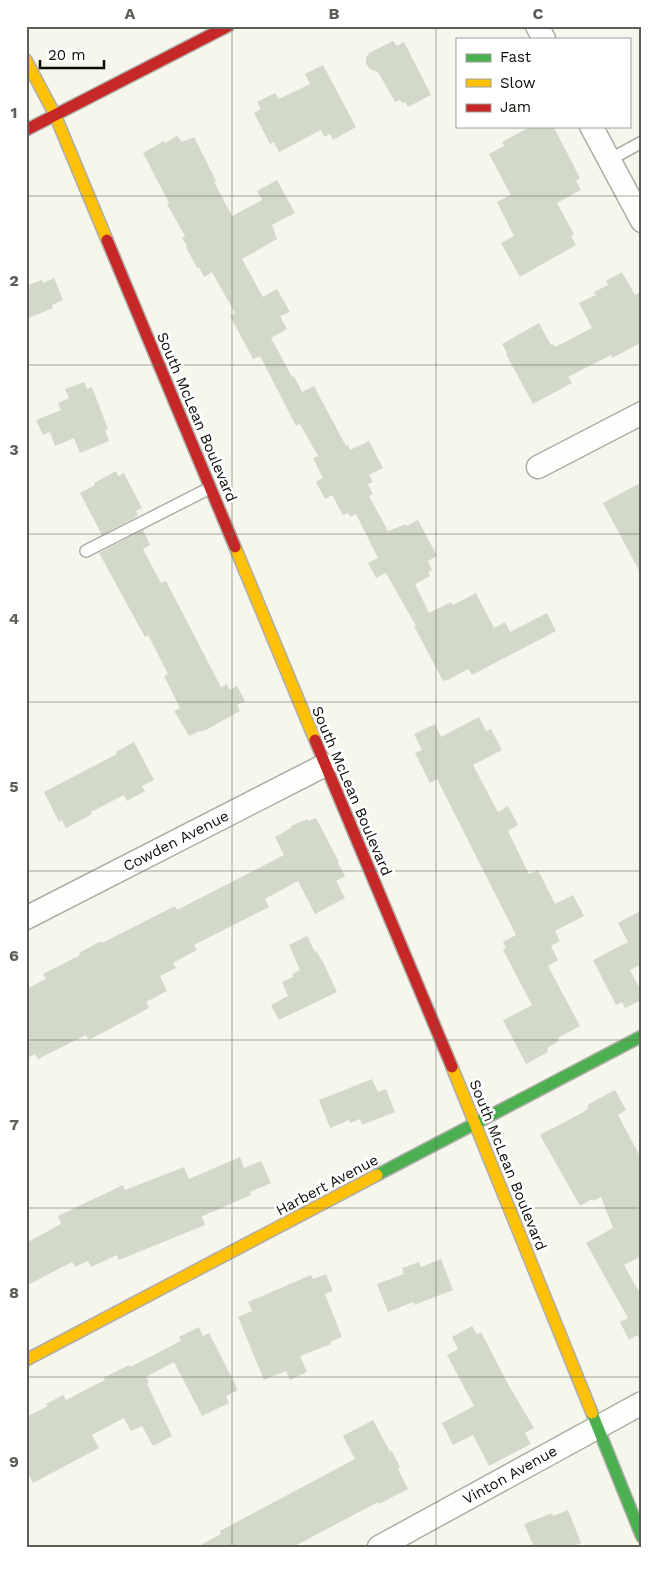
<svg xmlns="http://www.w3.org/2000/svg" width="668" height="1573" font-family="'Work Sans',sans-serif">
	<style>
		.building { fill: #d3d9c8 }
		.lines { fill: none; stroke-linecap: round; stroke-linejoin: round }
		.lane-casing { stroke: #aeaea7; stroke-width: 14 }
		.street-casing { stroke: #aeaea7; stroke-width: 25 }
		.fast-casing { stroke: #aeaea7; stroke-width: 14 }
		.slow-casing { stroke: #aeaea7; stroke-width: 14 }
		.jam-casing { stroke: #aeaea7; stroke-width: 14 }
		.lane { stroke: #fefefc; stroke-width: 11 }
		.street { stroke: #fefefc; stroke-width: 22 }
		.fast { stroke: #4caf50; stroke-width: 11 }
		.slow { stroke: #ffc107; stroke-width: 11 }
		.jam { stroke: #c62828; stroke-width: 11 }
		.grid { fill: none; stroke: #5e5e58; stroke-width: 1; stroke-opacity: 0.55 }
		.labels { text-anchor: middle; dominant-baseline: central; stroke-width: 5; stroke-linejoin: round; paint-order: stroke }
		.street-label { font-size: 15px; fill: #0c0c07; stroke: #fff }
		.neatline { fill: none; stroke: #5e5e58; stroke-width: 2 }
		.grid-label { font-size: 16px; text-anchor: middle; font-weight: bold; fill: #5e5e58 }
	</style>
	<rect width="100%" height="100%" fill="#f6f6ed"/>
	<path class="building" d="M393,41L397,46L404,42L431,95L408,107L405,102L402,103L400,100L395,102L378,72L370,69L366,64V58L369,53Z
		M323,65L356,127L333,140L330,134L324,137L321,130L279,152L274,142L270,144L254,113L261,109L257,102L275,93L279,99L310,84L305,74Z
		M532,126H553L580,178L576,181L581,190L557,203L574,234L571,236L576,245L520,277L501,243L514,236L497,202L511,195L489,154L504,146L502,142Z
		M177,136L182,142L194,137L216,181L214,182L232,216L262,200L257,191L277,180L295,213L272,225L277,239L242,259L263,297L277,289L290,312L280,316L287,329L271,338L292,377L294,376L302,392L314,386L346,446L348,445L350,450L369,441L383,468L369,475L373,482L368,484L373,494L369,496L388,531L406,524L407,526L418,520L437,556L428,561L432,570L428,572L430,576L415,584L429,613L451,602L453,605L476,593L494,628L505,622L510,632L547,613L556,631L472,675L468,669L448,680L444,681L442,679L414,626H416L386,573L376,578L368,563L378,558L356,514L350,517L348,513L343,515L332,495L325,499L316,482L323,478L313,458L318,456L300,424L296,426L260,356L253,359L230,316L235,313L212,272L204,277L199,267L197,268L186,247L187,246L182,238L185,236L167,204L169,203L143,153L164,141L165,143Z
		M622,272L635,295L642,291V342L612,358L611,355L568,377L572,383L533,404L506,354L507,353L502,344L539,323L551,345L553,344L555,347L592,328L579,303L596,295L594,292L608,285L606,281Z
		M54,278L63,300L52,305L53,308L26,319V286L42,280L43,283Z
		M84,382L87,389L92,387L108,429L105,430L109,441L80,453L74,438L55,446L50,432L43,435L36,420L61,410L58,403L69,398L65,389Z
		M116,471L118,476L124,473L142,508L136,511L138,515L135,516L136,517L102,535L80,493L95,485L94,483Z
		M642,482V576L603,503Z
		M143,530L150,545L143,549L161,583L166,581L221,687L227,684L230,690L237,686L245,701L237,705L240,711L204,731V730L200,732V731L189,736L174,711L180,708L164,676L168,674L148,635L145,637L99,553Z
		M479,717L486,731L491,729L502,750L473,765L498,812L508,806L518,825L508,831L529,874L538,870L555,904L573,895L584,916L555,931L560,941L551,946L558,960L548,966L580,1026L558,1038L559,1041L547,1048L548,1052L526,1064L503,1020L532,1005L503,950L506,948L503,942L516,935L437,779L430,783L415,753L422,750L414,734L435,724L441,737Z
		M134,742L154,780L142,786L145,791L127,801L124,795L91,812L92,814L66,828L62,820L59,822L44,792L117,754L116,752Z
		M316,818L339,862L338,863L345,876L336,881L345,898L315,914L298,881L265,899L269,907L194,945L197,950L173,963L176,968L160,976L167,991L146,1002L149,1008L89,1040L86,1035L38,1059L35,1054L26,1059V989L46,979L43,974L80,955L79,953L101,941L102,943L175,906L177,910L284,855L275,837L291,828V826L307,819L308,821Z
		M642,910V968L640,965L630,970L642,993V1000L625,1008L622,1002L616,1005L593,960L628,942L618,923Z
		M307,936L315,952L316,951L323,962L337,992L279,1020L271,1005L288,996L282,982L293,977L292,974L300,970L289,945Z
		M372,1079L378,1092L386,1089L395,1112L362,1125L360,1119L350,1123L349,1120L330,1128L319,1100Z
		M615,1090L626,1110L618,1115L642,1160V1256L624,1265L642,1297V1343L637,1335L629,1340L620,1322L628,1318L586,1243L613,1228L601,1197L593,1201L592,1199L580,1206L540,1135L587,1110L589,1104Z
		M240,1157L244,1168L261,1161L271,1183L250,1192L251,1195L203,1216L202,1217L205,1225L119,1260L117,1255L91,1267L88,1261L75,1267L72,1262L26,1286V1243L61,1224L58,1216L123,1185L125,1190L184,1167L189,1179Z
		M441,1259L453,1290L414,1305L413,1302L388,1312L377,1284L404,1274L402,1268L419,1262L421,1267Z
		M326,1274L333,1291L325,1294L342,1337L330,1342L331,1344L300,1356L307,1372L290,1380L286,1371L264,1380L238,1317L252,1311L248,1302L311,1275L313,1279Z
		M472,1326L477,1334L481,1332L508,1384L534,1428L525,1433L531,1444L489,1466L473,1435L453,1445L442,1423L474,1406L447,1355L458,1349L452,1337Z
		M199,1327L203,1336L209,1333L238,1390L226,1396L229,1403L202,1416L174,1362L146,1377L149,1383L147,1384L172,1436L153,1446L142,1426L131,1431L124,1418L92,1435L99,1448L33,1483L26,1468V1417L48,1406L46,1404L63,1395L66,1400L105,1380L103,1378L129,1365L130,1367L181,1341L179,1337Z
		M373,1420L390,1452L392,1451L400,1467L398,1469L408,1489L379,1504L378,1502L293,1547H197L221,1534L220,1531L355,1459L343,1436Z
		M568,1510L581,1543L571,1547H534L524,1524L552,1513L553,1516Z"/>
	<g class="lines">
		<defs>
			<path id="lane" d="M609,160L642,142
				M86,551L210,488"/>
			<path id="street" d="M537,26L544,39
				M591,126L642,221
				M538,467L642,413
				M26,918L325,765
				M379,1547L642,1403"/>
			<path id="fast" d="M377,1175L642,1036
				M592,1413L642,1537"/>
			<path id="slow" d="M26,60L55,115L107,240
				M235,547L315,740
				M452,1067L592,1413
				M26,1360L377,1175"/>
			<path id="jam" d="M26,130L228,26
				M107,240L235,547
				M315,740L452,1067"/>
		</defs>
		<use href="#lane" class="lane-casing"/>
		<use href="#street" class="street-casing"/>
		<use href="#fast" class="fast-casing"/>
		<use href="#slow" class="slow-casing"/>
		<use href="#jam" class="jam-casing"/>
		<use href="#lane" class="lane"/>
		<use href="#street" class="street"/>
		<use href="#fast" class="fast"/>
		<use href="#slow" class="slow"/>
		<use href="#jam" class="jam"/>
	</g>
	<path class="grid" d="M232,26V1547M436,26V1547M26,196H642M26,365H642M26,534H642M26,702H642M26,871H642M26,1040H642M26,1208H642M26,1377H642"/>
	<g class="labels">
		<g class="street-label">
			<text transform="translate(197 417) rotate(67)">South McLean Boulevard</text>
			<text transform="translate(352 791) rotate(67)">South McLean Boulevard</text>
			<text transform="translate(176 841) rotate(-27)">Cowden Avenue</text>
			<text transform="translate(508 1165) rotate(68)">South McLean Boulevard</text>
			<text transform="translate(327 1185) rotate(-28)">Harbert Avenue</text>
			<text transform="translate(510 1475) rotate(-29)">Vinton Avenue</text>
		</g>
	</g>
	<rect width="668" height="1573" fill="none" stroke="#ffffff" stroke-width="55"/>
	<rect x="456" y="38" width="175" height="90" fill="#ffffff" stroke="#9e9e9c"/>
	<rect x="466" y="54" width="25" height="8" fill="#4caf50" stroke="#9e9e9c"/>
	<text x="500" y="62" font-size="15" fill="#0c0c07">Fast</text>
	<rect x="466" y="79" width="25" height="8" fill="#ffc107" stroke="#9e9e9c"/>
	<text x="500" y="88" font-size="15" fill="#0c0c07">Slow</text>
	<rect x="466" y="104" width="25" height="8" fill="#c62828" stroke="#9e9e9c"/>
	<text x="500" y="112" font-size="15" fill="#0c0c07">Jam</text>
	<path d="M40 60v8h64v-8" fill="none" stroke="#0c0c07" stroke-width="2.5"/>
	<text x="48" y="60" font-size="15" fill="#0c0c07" stroke="#ffffff" stroke-width="4" paint-order="stroke">20 m</text>
	<rect x="28" y="28" width="612" height="1518" class="neatline"/>
	<g class="grid-label">
		<text x="130" y="19">A</text>
		<text x="334" y="19">B</text>
		<text x="538" y="19">C</text>
		<text x="14" y="118">1</text>
		<text x="14" y="286">2</text>
		<text x="14" y="455">3</text>
		<text x="14" y="624">4</text>
		<text x="14" y="792">5</text>
		<text x="14" y="961">6</text>
		<text x="14" y="1130">7</text>
		<text x="14" y="1298">8</text>
		<text x="14" y="1467">9</text>
	</g>
</svg>
